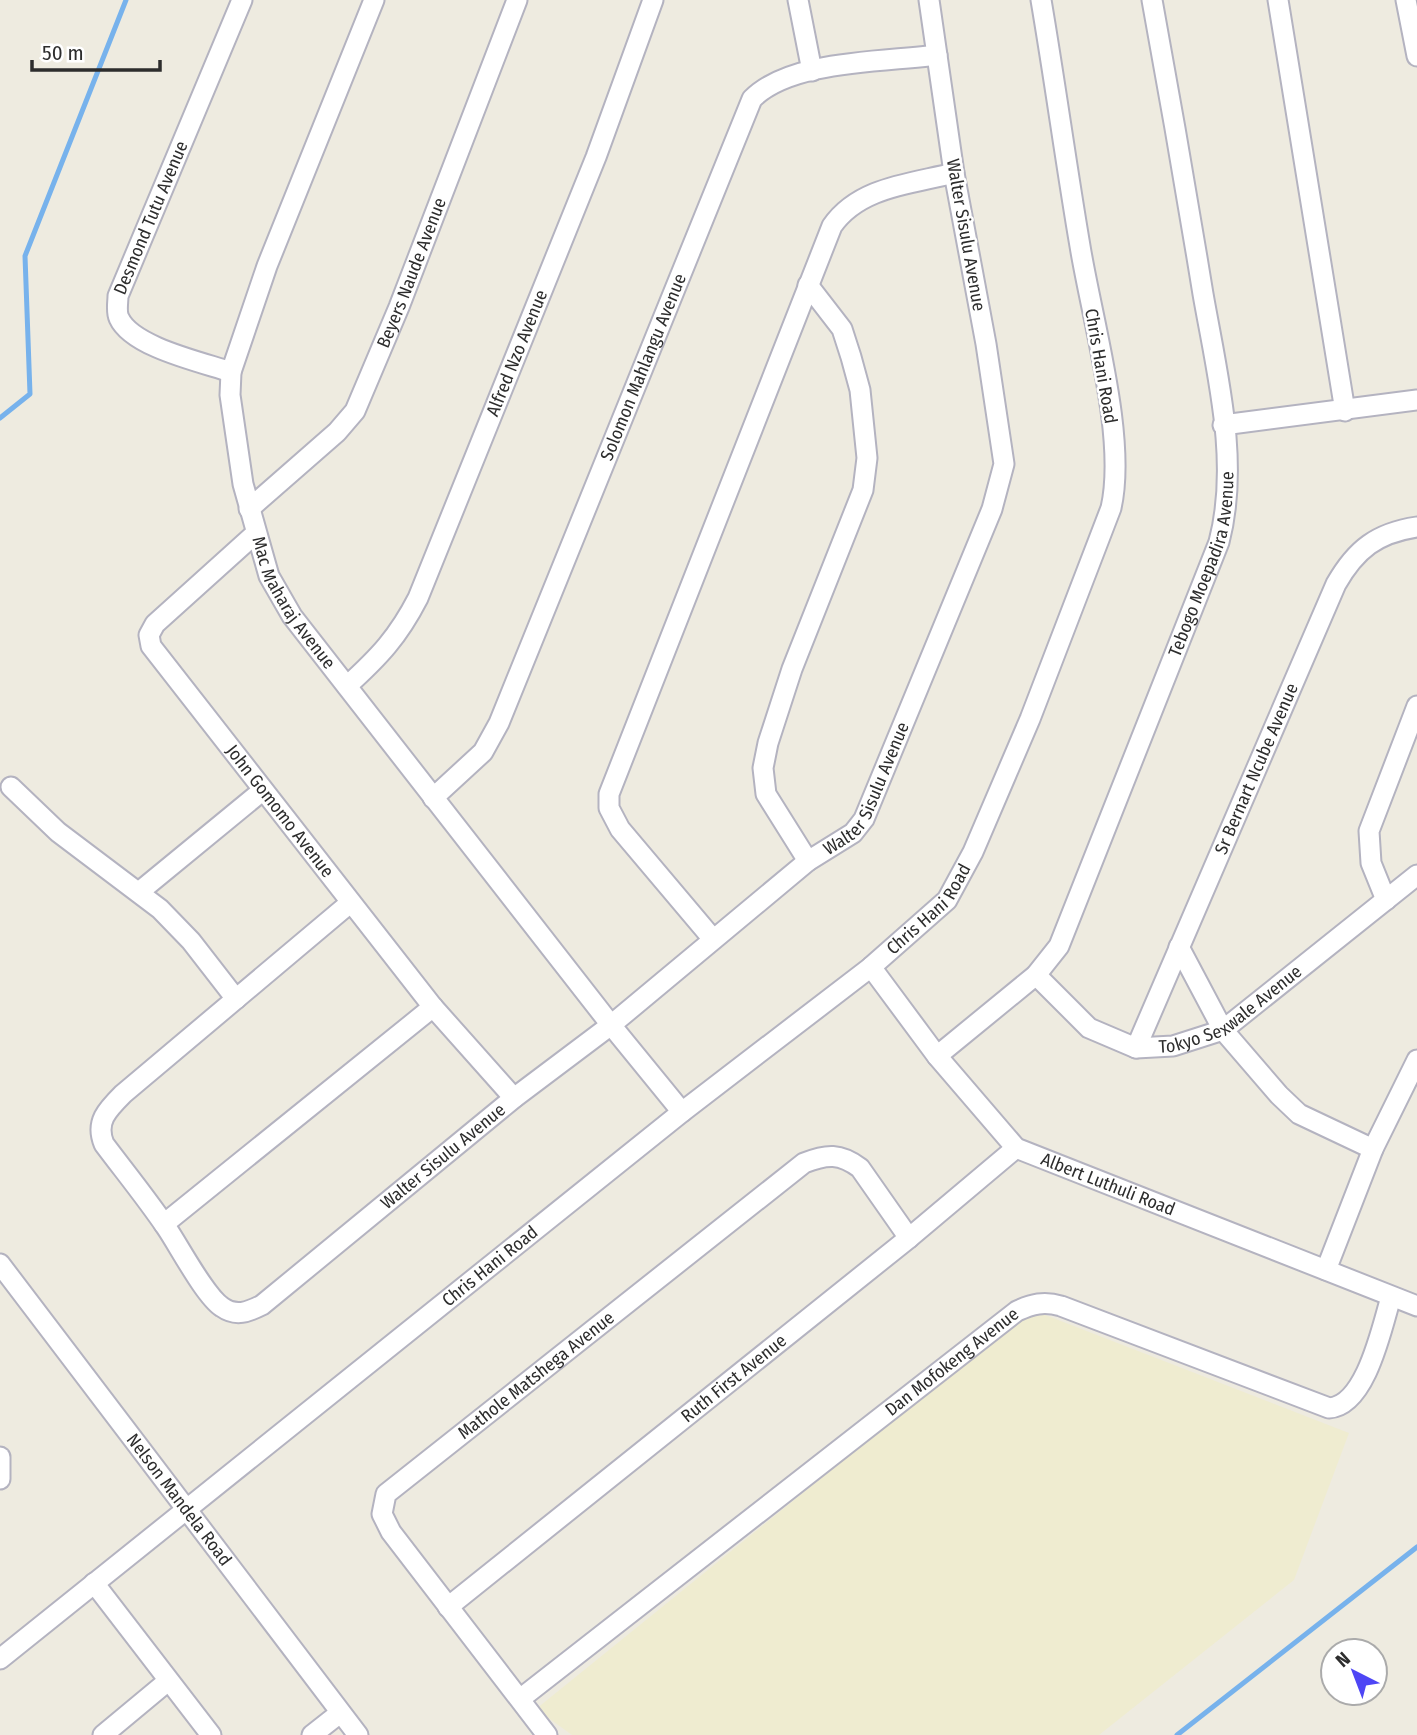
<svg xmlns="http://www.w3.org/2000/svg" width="1417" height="1735" font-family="'Fira Sans Condensed',sans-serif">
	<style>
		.education { fill: #efecd0 }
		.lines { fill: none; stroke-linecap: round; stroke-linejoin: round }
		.stream { stroke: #77b2ec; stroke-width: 5 }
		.minor-casing { stroke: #b4b3c0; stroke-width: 23 }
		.minor { stroke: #fff; stroke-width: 19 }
		.labels { text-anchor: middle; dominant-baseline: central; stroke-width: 5; stroke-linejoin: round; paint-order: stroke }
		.street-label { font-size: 18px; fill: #2d2d2d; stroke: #fff }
	</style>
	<rect width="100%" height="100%" fill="#eeebe0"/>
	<path class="education" d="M1030,1309L1349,1433L1294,1580L1099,1735H572L536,1709Z"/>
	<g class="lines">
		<path class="stream" d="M0,418L30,394L25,256L126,0
			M1177,1735L1417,1547"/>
		<defs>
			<g id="minor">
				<path id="s1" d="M374,0L267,266L231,372L230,395L243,484L269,576L292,616L611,1025L682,1112"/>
				<path d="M798,0L812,71"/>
				<path d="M1278,0L1345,411"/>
				<path d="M1406,0L1417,56"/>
				<path d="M808,285L842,329L851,357L860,390L867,458L863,490L792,669L768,743L763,768L766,794L808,861"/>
				<path id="s2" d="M231,372C201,362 132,347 119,318C116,312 118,302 118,296L242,0"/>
				<path d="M1223,425L1417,400"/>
				<path id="s3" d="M249,509L337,432L355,411L399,307L517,0"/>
				<path id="s4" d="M256,533L155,624L149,635L151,646L433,1007L514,1098"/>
				<path id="s5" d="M347,686C379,657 398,637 418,598L596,157L653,0"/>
				<path d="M11,787L58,832L160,909L191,941L236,999"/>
				<path id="s6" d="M433,798L483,752L499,723L752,99C790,60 885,62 937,55"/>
				<path d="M139,892L262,791"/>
				<path d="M1386,900L1371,863L1369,831L1417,706"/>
				<path id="s7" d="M350,903L123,1094C107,1110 95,1122 104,1144C125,1172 147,1199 166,1227C179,1246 205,1296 222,1307C236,1317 248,1312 262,1305L514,1098L611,1025L808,861L853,833L864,819L992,509L1004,464L986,344L954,173L929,0"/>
				<path d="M712,938L620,829L609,808V794L832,226C859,187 910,184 954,173"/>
				<path d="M1179,947L1223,1030L1279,1095L1299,1114L1373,1149"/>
				<path id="s8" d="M871,967L937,1056L1016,1148L1417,1306"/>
				<path id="s9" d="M1036,975L1089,1028L1136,1048L1173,1046L1223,1030L1417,875"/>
				<path id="s10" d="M1136,1048L1336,584C1356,549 1377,533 1417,527"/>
				<path id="s11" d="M937,1056L1036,975L1059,946L1219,542C1240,462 1217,374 1203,294C1187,196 1170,98 1152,0"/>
				<path d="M164,1224L433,1007"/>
				<path id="s12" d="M0,1264L358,1735"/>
				<path d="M1326,1270L1373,1149L1417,1060"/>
				<path d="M0,1457V1479"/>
				<path d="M94,1583L211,1735"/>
				<path id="s13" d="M448,1607L909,1238L1016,1148"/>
				<path id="s14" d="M0,1659L682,1112L871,967L947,900L973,852L1030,719L1111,508C1127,438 1092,320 1080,246C1066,164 1055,82 1041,0"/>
				<path id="s15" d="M520,1699L1017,1311C1032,1304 1044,1301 1061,1306L1329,1408C1366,1406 1382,1327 1391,1297"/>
				<path d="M103,1735L168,1681"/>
				<path d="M312,1735L340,1713"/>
				<path id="s16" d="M547,1735L391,1532L382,1514L386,1494L804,1163C827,1154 840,1153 860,1168L909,1238"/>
			</g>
		</defs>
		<use href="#minor" class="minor-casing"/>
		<use href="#minor" class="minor"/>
	</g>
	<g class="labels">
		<g class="street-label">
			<text stroke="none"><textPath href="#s2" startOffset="234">Desmond Tutu Avenue</textPath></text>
			<text transform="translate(966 235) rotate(80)">Walter Sisulu Avenue</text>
			<text stroke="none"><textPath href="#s3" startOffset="294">Beyers Naude Avenue</textPath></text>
			<text stroke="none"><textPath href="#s5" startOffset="378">Alfred Nzo Avenue</textPath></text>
			<text transform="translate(1101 366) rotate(80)">Chris Hani Road</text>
			<text stroke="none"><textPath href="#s6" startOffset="485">Solomon Mahlangu Avenue</textPath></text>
			<text stroke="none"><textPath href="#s11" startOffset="574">Tebogo Moepadira Avenue</textPath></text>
			<text stroke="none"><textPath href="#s1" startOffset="642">Mac Maharaj Avenue</textPath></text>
			<text stroke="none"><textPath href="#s10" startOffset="304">Sr Bernart Ncube Avenue</textPath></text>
			<text stroke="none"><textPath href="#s7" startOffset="1400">Walter Sisulu Avenue</textPath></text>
			<text stroke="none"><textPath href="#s4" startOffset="369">John Gomomo Avenue</textPath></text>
			<text stroke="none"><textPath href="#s14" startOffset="1195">Chris Hani Road</textPath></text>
			<text stroke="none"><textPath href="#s9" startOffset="231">Tokyo Sexwale Avenue</textPath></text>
			<text stroke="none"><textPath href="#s7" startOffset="833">Walter Sisulu Avenue</textPath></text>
			<text stroke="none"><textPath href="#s8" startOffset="331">Albert Luthuli Road</textPath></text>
			<text stroke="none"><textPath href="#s14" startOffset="628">Chris Hani Road</textPath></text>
			<text stroke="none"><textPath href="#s15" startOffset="548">Dan Mofokeng Avenue</textPath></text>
			<text stroke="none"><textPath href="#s16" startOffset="488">Mathole Matshega Avenue</textPath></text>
			<text stroke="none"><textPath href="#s13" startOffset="366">Ruth First Avenue</textPath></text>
			<text stroke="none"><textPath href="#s12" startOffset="296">Nelson Mandela Road</textPath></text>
		</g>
	</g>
	<g transform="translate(1354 1672) rotate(318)"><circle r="33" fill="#ffffff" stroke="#ababab" stroke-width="2"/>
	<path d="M0-5L12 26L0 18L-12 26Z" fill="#4e46f5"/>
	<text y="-10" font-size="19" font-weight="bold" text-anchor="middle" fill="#2d2d2d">N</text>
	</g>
	<path d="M32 60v10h128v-10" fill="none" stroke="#2d2d2d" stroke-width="3.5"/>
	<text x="42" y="60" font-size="21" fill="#2d2d2d" stroke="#ffffff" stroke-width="5" paint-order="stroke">50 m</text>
</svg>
